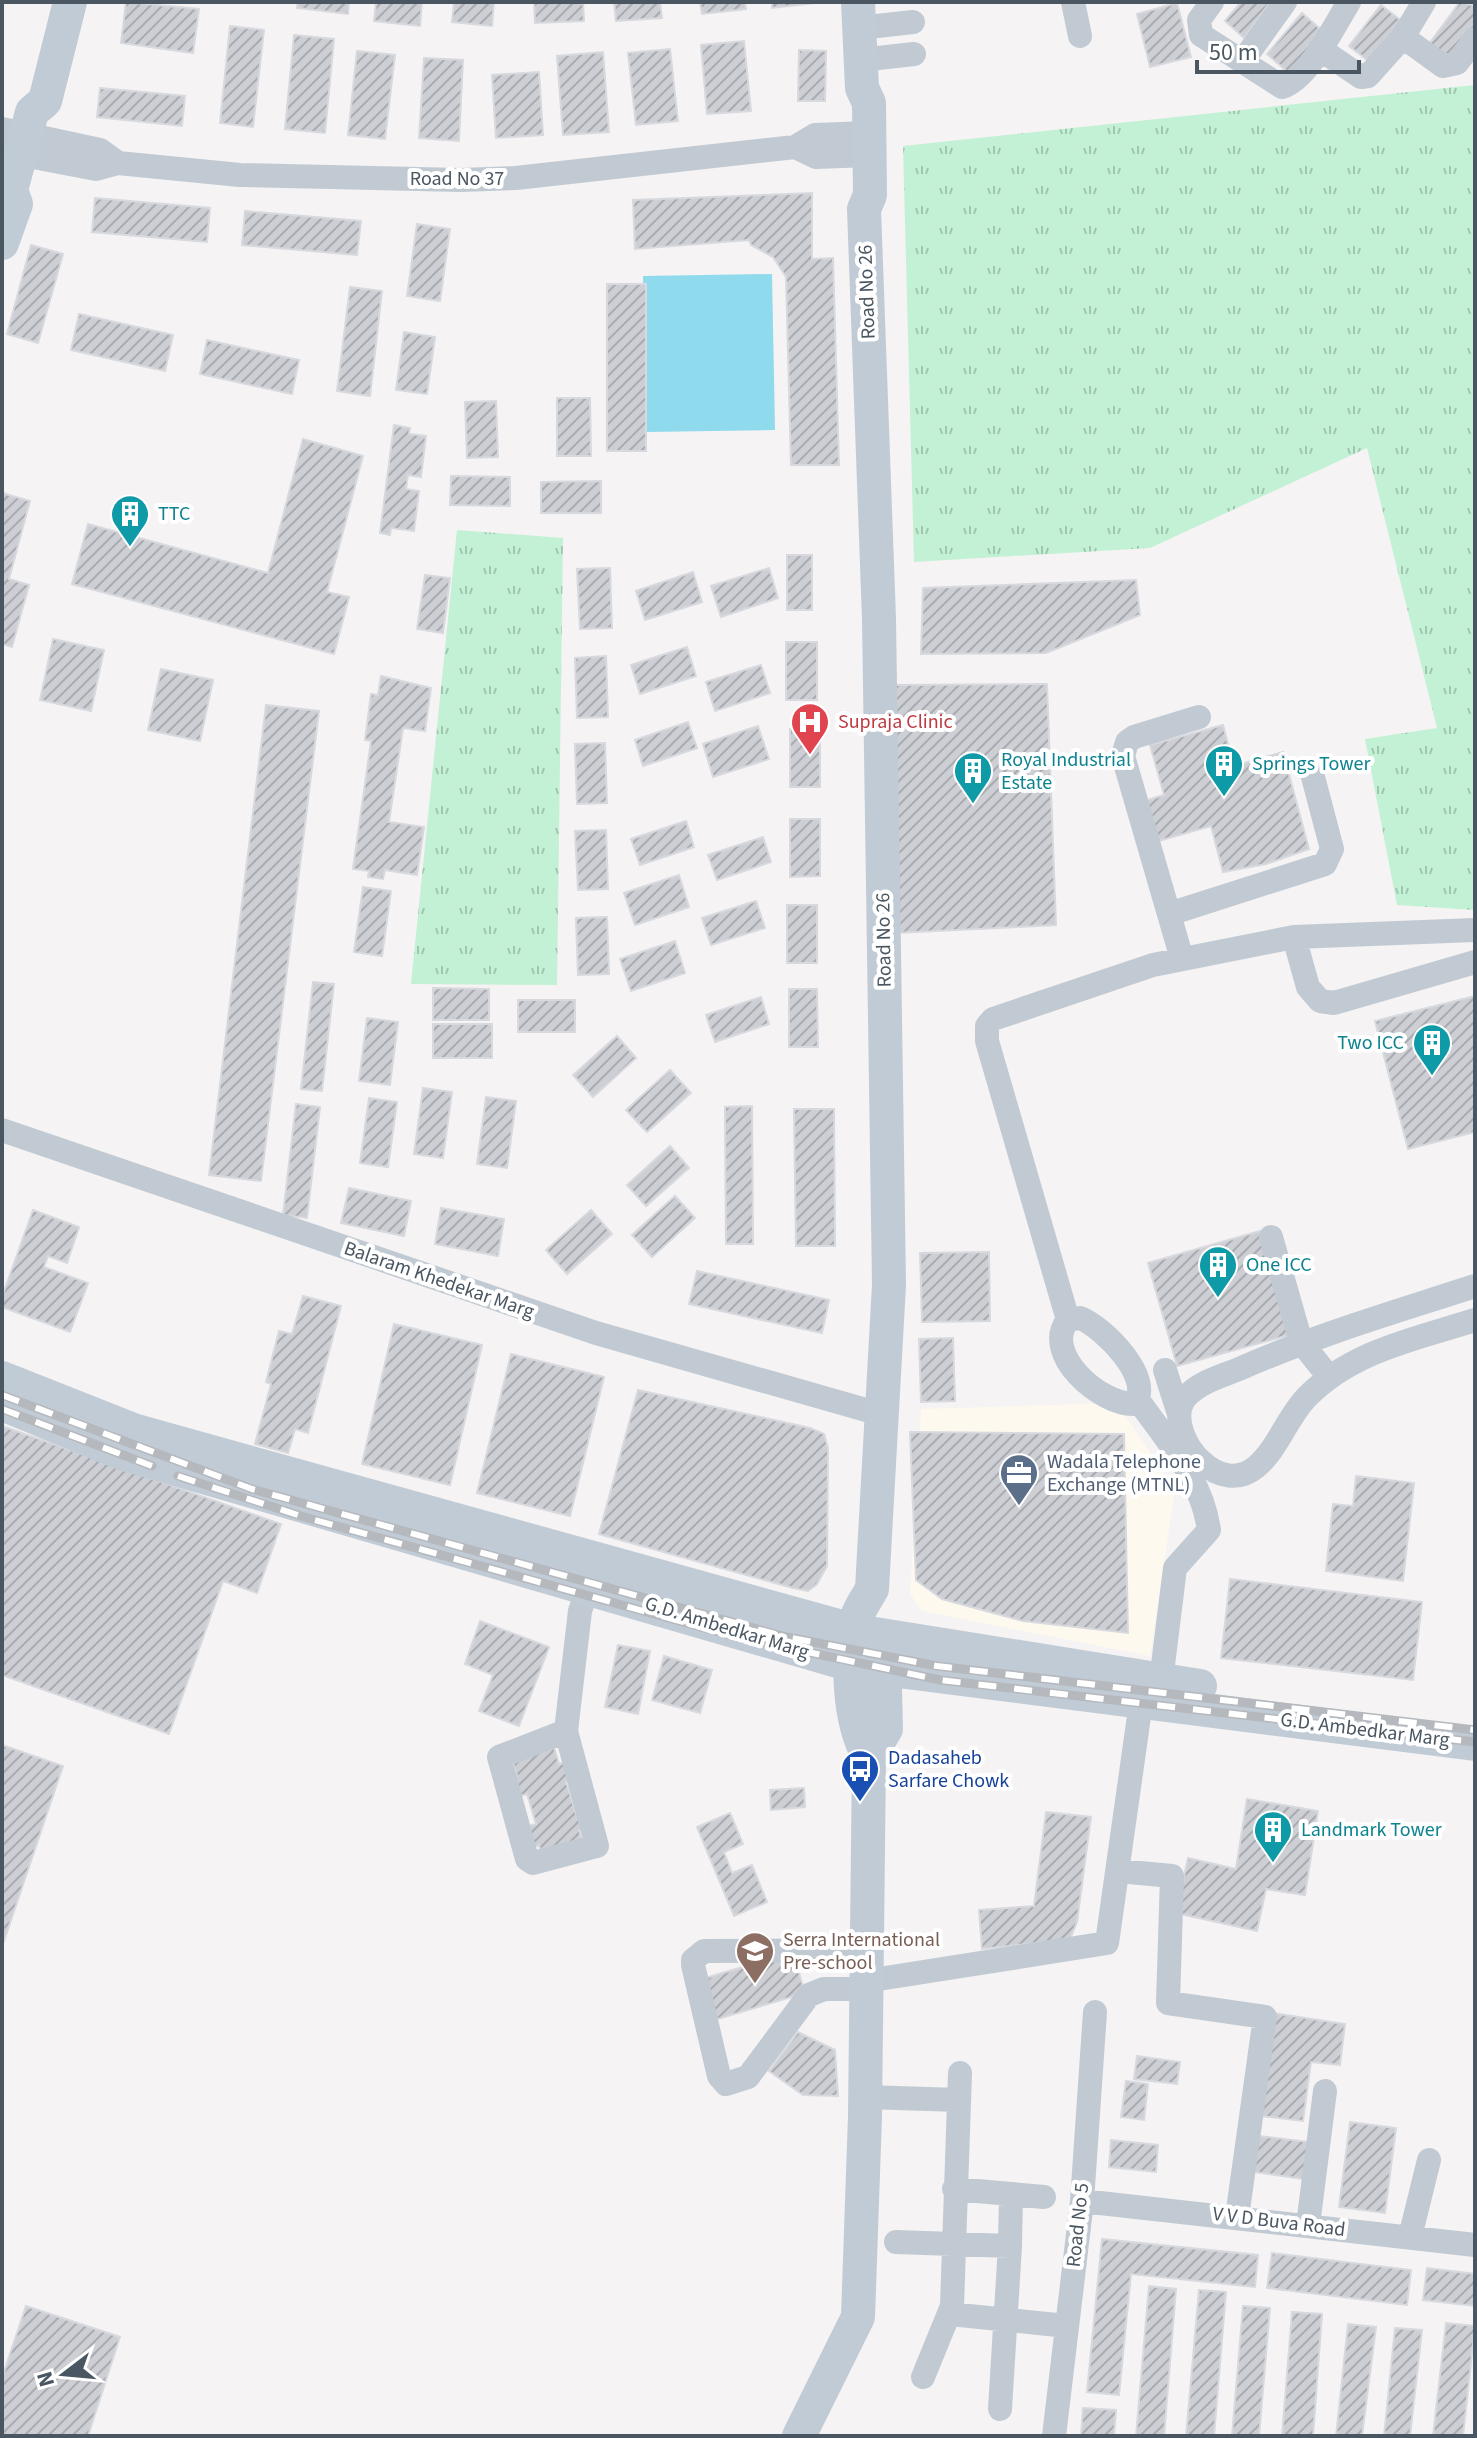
<svg xmlns="http://www.w3.org/2000/svg" width="1477" height="2438" font-family="'Source Sans 3',sans-serif">
	<style>
		.commercial { fill: #fdf9ef }
		.grass { fill: url(#grass-tufts) }
		.water { fill: #90daee }
		.building { fill: url(#building-hatch); stroke: #d7d9de; stroke-width: 2 }
		.lines { fill: none; stroke-linecap: round; stroke-linejoin: round }
		.street { stroke: #c1cad2; stroke-width: 24 }
		.secondary { stroke: #c1cbd6; stroke-width: 34 }
		.rail-casing { stroke: #b5b8bd; stroke-width: 9 }
		.rail { stroke: #fff; stroke-width: 6; stroke-dasharray: 18; stroke-linecap: butt }
		.labels { text-anchor: middle; dominant-baseline: central; stroke-width: 8; stroke-linejoin: round; paint-order: stroke }
		.street-label { font-size: 20px; fill: #4a5661; stroke: #fff }
		.culture-label { font-size: 20px; fill: #0d838f; stroke: #fff; text-anchor: start }
		.health-label { font-size: 20px; fill: #be3a42; stroke: #fff; text-anchor: start }
		.service-label { font-size: 20px; fill: #4e5e75; stroke: #fff; text-anchor: start }
		.transit-label { font-size: 20px; fill: #164399; stroke: #fff; text-anchor: start }
		.education-label { font-size: 20px; fill: #785e54; stroke: #fff; text-anchor: start }
	</style>
	<defs>
		<pattern id="grass-tufts" width="24" height="20" patternUnits="userSpaceOnUse" patternTransform="scale(2)"><rect width="24" height="20" fill="#c3f1d5"/><path d="M3 7l-1-3M5 7V3M7 7l1-3M15 17l-1-3M17 17v-4M19 17l1-3" fill="none" stroke="#a0c6b0"/></pattern>
		<pattern id="building-hatch" width="6" height="6" patternUnits="userSpaceOnUse" patternTransform="scale(2)"><rect width="6" height="6" fill="#cdcfd5"/><path d="M-1 1l2-2M0 6l6-6M5 7l2-2" fill="none" stroke="#a8abb0"/></pattern>
	</defs>
	<rect width="100%" height="100%" fill="#f5f3f3"/>
	<path class="commercial" d="M1117,1403L1175,1490L1150,1656L922,1611L910,1594L921,1409Z"/>
	<path class="grass" d="M1475,85V910L1397,905L1365,739L1437,728L1367,448L1150,548L914,562L903,146Z
		M457,530L563,538L557,985L411,984Z"/>
	<path class="water" d="M772,274L775,430L647,432L643,276Z"/>
	<path class="building" d="M126,2L199,9L193,53L121,43Z
		M298,2H349L348,14L297,8Z
		M376,2H422L420,26L374,21Z
		M454,2H494L492,26L452,22Z
		M534,2H583L584,21L535,23Z
		M614,2H660L662,18L616,21Z
		M700,2H745L746,9L702,14Z
		M772,2H824L772,8Z
		M1241,2H1270L1244,38L1225,21Z
		M1460,2L1475,6V26L1450,60L1429,44Z
		M1177,3L1191,57L1150,67L1137,14Z
		M1381,5L1403,22L1371,63L1349,46Z
		M1302,13L1325,33L1290,74L1267,54Z
		M230,26L264,30L253,127L220,123Z
		M294,35L334,39L325,133L285,129Z
		M744,41L751,111L707,114L701,45Z
		M670,49L678,121L636,125L628,53Z
		M799,50L826,51L825,101H798Z
		M357,51L395,55L385,139L348,135Z
		M603,52L609,132L563,135L557,56Z
		M424,58L463,60L459,141L419,138Z
		M539,72L543,135L496,138L492,75Z
		M100,88L185,96L182,126L97,117Z
		M812,193V259L833,258L839,465H791L786,277L773,257L751,245L749,240L635,249L633,200Z
		M95,198L210,208L207,242L92,232Z
		M245,211L361,221L357,255L242,245Z
		M417,224L450,229L440,301L407,296Z
		M31,245L63,254L38,343L7,334Z
		M607,284H646V451H607Z
		M350,287L382,291L370,396L337,391Z
		M79,314L173,335L165,371L71,350Z
		M404,332L435,337L427,394L396,390Z
		M207,340L299,360L292,394L200,374Z
		M557,398H590L591,456H557Z
		M496,401L498,457L467,458L465,402Z
		M394,425L410,428L409,434L426,436L421,477L408,475L406,489L419,491L414,531L391,528L390,535L380,533Z
		M303,439L363,456L327,592L349,597L334,654L72,584L88,524L268,573Z
		M451,476L510,477V506L450,505Z
		M601,481V513H541V482Z
		M2,493L30,501L9,579L29,585L12,647L2,644Z
		M787,555H812V610H787Z
		M610,568L612,628L580,629L577,569Z
		M769,568L778,598L721,617L711,586Z
		M693,572L702,602L645,620L636,591Z
		M425,575L450,578L443,633L417,629Z
		M1136,580L1140,615L1046,653L921,654L923,588Z
		M53,639L104,650L91,711L40,700Z
		M786,642H817V700H786Z
		M687,647L696,676L640,694L631,665Z
		M606,656L608,717L577,718L575,658Z
		M761,665L770,693L715,711L706,682Z
		M161,669L213,680L200,741L148,730Z
		M381,676L431,688L425,731L403,728L389,822L424,827L417,875L385,870L383,879L368,877L369,871L353,869L371,741L365,740L371,694L378,695Z
		M1047,684L1056,925L895,933L892,685Z
		M266,705L319,711L261,1181L209,1175Z
		M688,722L697,748L643,766L635,740Z
		M1223,725L1234,766L1283,752L1309,849L1266,864L1223,872L1211,826L1155,842L1144,801L1164,795L1150,745Z
		M758,726L769,759L713,777L703,744Z
		M790,729H820V787H790Z
		M605,743L607,803L577,804L575,744Z
		M790,819H820V876L790,877Z
		M686,821L694,847L640,865L631,839Z
		M606,830L608,889L578,890L575,831Z
		M763,837L771,862L717,880L708,855Z
		M679,875L689,907L635,925L624,893Z
		M363,887L391,891L382,956L354,952Z
		M756,901L765,928L711,945L702,918Z
		M787,905H817V963H787Z
		M607,917L609,974L578,975L576,918Z
		M675,941L685,973L631,991L620,959Z
		M313,982L334,984L322,1091L301,1089Z
		M433,988L489,989V1020H433Z
		M789,989H817L818,1047H789Z
		M1475,996V1132L1408,1149L1375,1021Z
		M761,997L769,1024L715,1042L706,1015Z
		M518,1000H575V1032H518Z
		M367,1018L398,1022L390,1085L359,1081Z
		M433,1024H492V1058H433Z
		M617,1036L636,1058L593,1097L573,1075Z
		M670,1070L691,1093L647,1132L626,1110Z
		M423,1088L452,1092L443,1158L414,1154Z
		M486,1097L516,1101L507,1168L477,1164Z
		M369,1098L397,1102L388,1167L360,1163Z
		M296,1104L320,1107L307,1218L283,1215Z
		M752,1106L753,1244H726L725,1107Z
		M794,1109H834L835,1246H796Z
		M670,1146L689,1168L646,1206L627,1185Z
		M349,1188L411,1201L404,1236L341,1223Z
		M675,1196L695,1218L652,1257L632,1235Z
		M441,1208L504,1219L498,1256L435,1244Z
		M33,1210L79,1227L67,1263L48,1256L44,1267L88,1283L70,1332L2,1307V1297Z
		M591,1210L612,1234L567,1274L546,1250Z
		M1260,1231L1289,1335L1177,1366L1148,1263Z
		M989,1252L990,1321L922,1322L920,1253Z
		M697,1271L829,1300L822,1333L689,1304Z
		M303,1296L341,1306L308,1433L295,1429L288,1453L255,1444L271,1384L266,1382L279,1331L292,1334Z
		M394,1324L482,1345L450,1485L362,1464Z
		M953,1338L955,1401L921,1402L919,1339Z
		M511,1354L604,1377L570,1516L477,1493Z
		M638,1390L810,1428L824,1434L828,1448L827,1566L817,1584L808,1591L793,1588L599,1534Z
		M2,1426L281,1524L257,1593L223,1581L169,1734L2,1675Z
		M910,1432L1124,1434L1128,1633L1023,1621L942,1599L916,1580Z
		M1356,1476L1414,1483L1403,1581L1326,1571L1333,1504L1353,1506Z
		M1230,1579L1422,1602L1413,1680L1221,1658Z
		M480,1621L549,1647L519,1726L479,1711L493,1675L465,1664Z
		M618,1645L650,1651L638,1714L605,1707Z
		M664,1656L712,1670L700,1713L652,1700Z
		M2,1745L63,1766L4,1941L2,1940Z
		M554,1747L559,1764L567,1762L573,1780L566,1782L576,1814L582,1812L587,1828L579,1830L584,1847L543,1859L539,1845L531,1848L524,1827L536,1824L527,1794L516,1797L510,1778L517,1776L512,1759Z
		M804,1788L805,1807L771,1810L770,1790Z
		M1247,1799L1318,1811L1305,1895L1266,1889L1257,1931L1176,1913L1188,1858L1236,1869Z
		M1046,1812L1091,1817L1077,1922L1070,1939L982,1949L979,1910L1034,1906Z
		M730,1813L743,1844L724,1852L732,1873L752,1865L767,1902L734,1916L697,1827Z
		M793,1952L805,1993L711,2021L699,1980Z
		M1273,2013L1345,2024L1340,2065L1311,2062L1303,2121L1261,2116Z
		M798,2032L835,2050L838,2096L803,2095L769,2071Z
		M1137,2056L1180,2062L1177,2084L1134,2079Z
		M1126,2081L1148,2084L1144,2120L1121,2117Z
		M1350,2122L1396,2128L1385,2213L1339,2207Z
		M1259,2136L1309,2142L1304,2179L1254,2172Z
		M1111,2140L1158,2145L1156,2172L1109,2167Z
		M1102,2239L1258,2255L1255,2287L1131,2274L1119,2395L1087,2392Z
		M1272,2253L1411,2270L1407,2305L1267,2288Z
		M1427,2268L1475,2274V2306L1423,2300Z
		M1149,2286L1176,2289L1164,2436H1136Z
		M1199,2290L1226,2292L1214,2436H1186Z
		M26,2306L120,2337L88,2436H2V2378Z
		M1243,2306L1270,2308L1259,2436H1232Z
		M1292,2312L1322,2314L1313,2436H1282Z
		M1446,2323L1475,2326L1463,2436H1433Z
		M1348,2324L1376,2327L1362,2436H1336Z
		M1395,2328L1422,2330L1410,2436H1384Z
		M1083,2408L1116,2410L1114,2436H1081Z"/>
	<g class="lines">
		<path class="street" d="M1073,2L1080,36
			M1212,2L1199,20L1201,35L1282,87C1308,79 1335,25 1349,2
			M859,28L913,22
			M1403,37L1443,66L1457,63L1475,39
			M1320,49L1361,77L1368,76L1403,37L1424,2
			M860,60L914,54
			M1242,62L1285,2
			M2,129L100,150L118,163
			M795,147L816,157L869,155
			M2,151L96,169L118,163L240,175L460,180L516,178L795,147L815,135L869,133
			M1169,914L1325,864L1332,849L1313,777
			M1294,937L1308,987L1320,1001L1334,1003L1475,962
			M1182,959L1123,756L1127,742L1134,737L1199,717
			M2,1130L596,1333L880,1414
			M1271,1237L1301,1342L1329,1377
			M1475,1286C1395,1312 1316,1335 1239,1369C1222,1376 1199,1382 1186,1397C1170,1416 1186,1449 1202,1462C1217,1476 1238,1482 1256,1467C1277,1450 1287,1418 1306,1398C1351,1351 1415,1339 1475,1320
			M1080,1318C1102,1326 1156,1379 1134,1404C1100,1405 1041,1353 1068,1320Z
			M1068,1320L987,1041V1026L993,1019L1153,965L1294,937L1475,930
			M1165,1370L1179,1414
			M1138,1400C1167,1441 1202,1479 1209,1530L1175,1568L1161,1681
			M566,1731L499,1757L527,1859L533,1863L597,1846L566,1731L580,1611L588,1587
			M1118,1871L1172,1876L1168,2003L1265,2017L1237,2217
			M866,1981L1107,1943L1143,1688
			M866,1989H824L809,1995L748,2077L726,2084L719,2076L693,1965V1960L704,1951L866,1950
			M865,2097L959,2100
			M1011,2194L1044,2197
			M1082,2201L1475,2245
			M1308,2225L1325,2091
			M1410,2237L1429,2160
			M896,2242L1010,2246L1011,2194L954,2189
			M950,2314L1067,2326
			M923,2377L952,2306L960,2073
			M1000,2409L1010,2246
			M1054,2436L1082,2201L1095,2012"/>
		<path class="secondary" d="M2,243L16,204L11,190L32,112L45,101L70,2
			M2,1378L136,1431L856,1631L1200,1686
			M2,1404L124,1454L851,1665L1475,1744
			M869,1757L886,1729L884,1650
			M799,2436L858,2317L865,2116L869,1757C848,1720 846,1658 857,1617C860,1607 867,1598 872,1589L889,1285L879,619L864,209L870,195L869,103L862,88L858,2"/>
		<defs>
			<path id="rail" d="M2,1395L252,1489L782,1636L937,1666L1475,1730
				M2,1409L152,1466
				M178,1476L304,1517L741,1638L940,1680L1475,1742"/>
		</defs>
		<use href="#rail" class="rail-casing"/>
		<use href="#rail" class="rail"/>
	</g>
	<defs>
		<symbol id="building-pin" viewBox="-11 -11 22 30"><path d="M0 17L-7.5 6A9.5 9.5 0 1 1 7.5 6Z" fill="#0f9aa8" stroke="#fff"/><path d="M-4-6H4V6H1V3H-1V6H-4ZM-2.5-4.3h1.7v1.8h-1.7ZM.8-4.3h1.7v1.8H.8ZM-2.5-1h1.7V.8h-1.7ZM.8-1h1.7V.8H.8Z" fill="#fff"/></symbol>
		<symbol id="hospital-pin" viewBox="-11 -11 22 30"><path d="M0 17L-7.5 6A9.5 9.5 0 1 1 7.5 6Z" fill="#e0444e" stroke="#fff"/><path d="M-5-5h3v3.5h4V-5h3V5h-3V1.5h-4V5h-3Z" fill="#fff"/></symbol>
		<symbol id="office-pin" viewBox="-11 -11 22 30"><path d="M0 17L-7.5 6A9.5 9.5 0 1 1 7.5 6Z" fill="#5c6f8a" stroke="#fff"/><path d="M-6-3h4V-5.5h4V-3h4V5H-6ZM-1-4.5V-3h2v-1.5ZM-6 0V1H6V0Z" fill="#fff"/></symbol>
		<symbol id="bus-pin" viewBox="-11 -11 22 30"><path d="M0 17L-7.5 6A9.5 9.5 0 1 1 7.5 6Z" fill="#1a4fb4" stroke="#fff"/><path d="M-5-6H5V4H4V6H2V4H-2V6H-4V4H-5ZM-3.5-4V0h7V-4ZM-3.5 1.2v1.5H-2V1.2ZM2 1.2v1.5H3.5V1.2Z" fill="#fff"/></symbol>
		<symbol id="school-pin" viewBox="-11 -11 22 30"><path d="M0 17L-7.5 6A9.5 9.5 0 1 1 7.5 6Z" fill="#8d6e63" stroke="#fff"/><path d="M0-5L7-2L0 1L-7-2ZM-4 1L0 2.5L4 1V4Q0 6-4 4Z" fill="#fff"/></symbol>
	</defs>
	<g fill-rule="evenodd">
		<use href="#building-pin" x="108" y="492" width="44" height="60"/>
		<use href="#hospital-pin" x="788" y="700" width="44" height="60"/>
		<use href="#building-pin" x="1202" y="742" width="44" height="60"/>
		<use href="#building-pin" x="951" y="749" width="44" height="60"/>
		<use href="#building-pin" x="1410" y="1021" width="44" height="60"/>
		<use href="#building-pin" x="1196" y="1243" width="44" height="60"/>
		<use href="#office-pin" x="997" y="1451" width="44" height="60"/>
		<use href="#bus-pin" x="838" y="1747" width="44" height="60"/>
		<use href="#building-pin" x="1251" y="1808" width="44" height="60"/>
		<use href="#school-pin" x="733" y="1929" width="44" height="60"/>
	</g>
	<g class="labels">
		<g class="street-label">
			<text x="457" y="179">Road No 37</text>
			<text transform="translate(867 292) rotate(-92)">Road No 26</text>
			<text transform="translate(884 940) rotate(-91)">Road No 26</text>
			<text transform="translate(439 1280) rotate(19)">Balaram Khedekar Marg</text>
			<text transform="translate(727 1628) rotate(17)">G.D. Ambedkar Marg</text>
			<text transform="translate(1365 1730) rotate(7)">G.D. Ambedkar Marg</text>
			<text transform="translate(1279 2222) rotate(7)">V V D Buva Road</text>
			<text transform="translate(1078 2225) rotate(-84)">Road No 5</text>
		</g>
		<g class="culture-label">
			<text x="158" y="514">TTC</text>
			<text x="1001" y="760">Royal Industrial<tspan x="1001" dy="23">Estate</tspan></text>
			<text x="1252" y="764">Springs Tower</text>
			<text x="1404" y="1043" text-anchor="end">Two ICC</text>
			<text x="1246" y="1265">One ICC</text>
			<text x="1301" y="1830">Landmark Tower</text>
		</g>
		<g class="health-label">
			<text x="838" y="722">Supraja Clinic</text>
		</g>
		<g class="service-label">
			<text x="1047" y="1462">Wadala Telephone<tspan x="1047" dy="23">Exchange (MTNL)</tspan></text>
		</g>
		<g class="transit-label">
			<text x="888" y="1758">Dadasaheb<tspan x="888" dy="23">Sarfare Chowk</tspan></text>
		</g>
		<g class="education-label">
			<text x="783" y="1940">Serra International<tspan x="783" dy="23">Pre-school</tspan></text>
		</g>
	</g>
	<rect width="1477" height="2438" fill="none" stroke="#4a5661" stroke-width="8"/>
	<g transform="translate(64 2374) rotate(254)" stroke="#ffffff" stroke-width="6" paint-order="stroke">
	<path d="M0-6L14 30L0 20L-14 30Z" fill="#4a5661"/>
	<text y="-12" font-size="22" font-weight="bold" text-anchor="middle" fill="#4a5661">N</text>
	</g>
	<path d="M1197 60v12h162v-12" fill="none" stroke="#4a5661" stroke-width="4"/>
	<text x="1209" y="60" font-size="24" fill="#4a5661" stroke="#ffffff" stroke-width="6" paint-order="stroke">50 m</text>
</svg>
